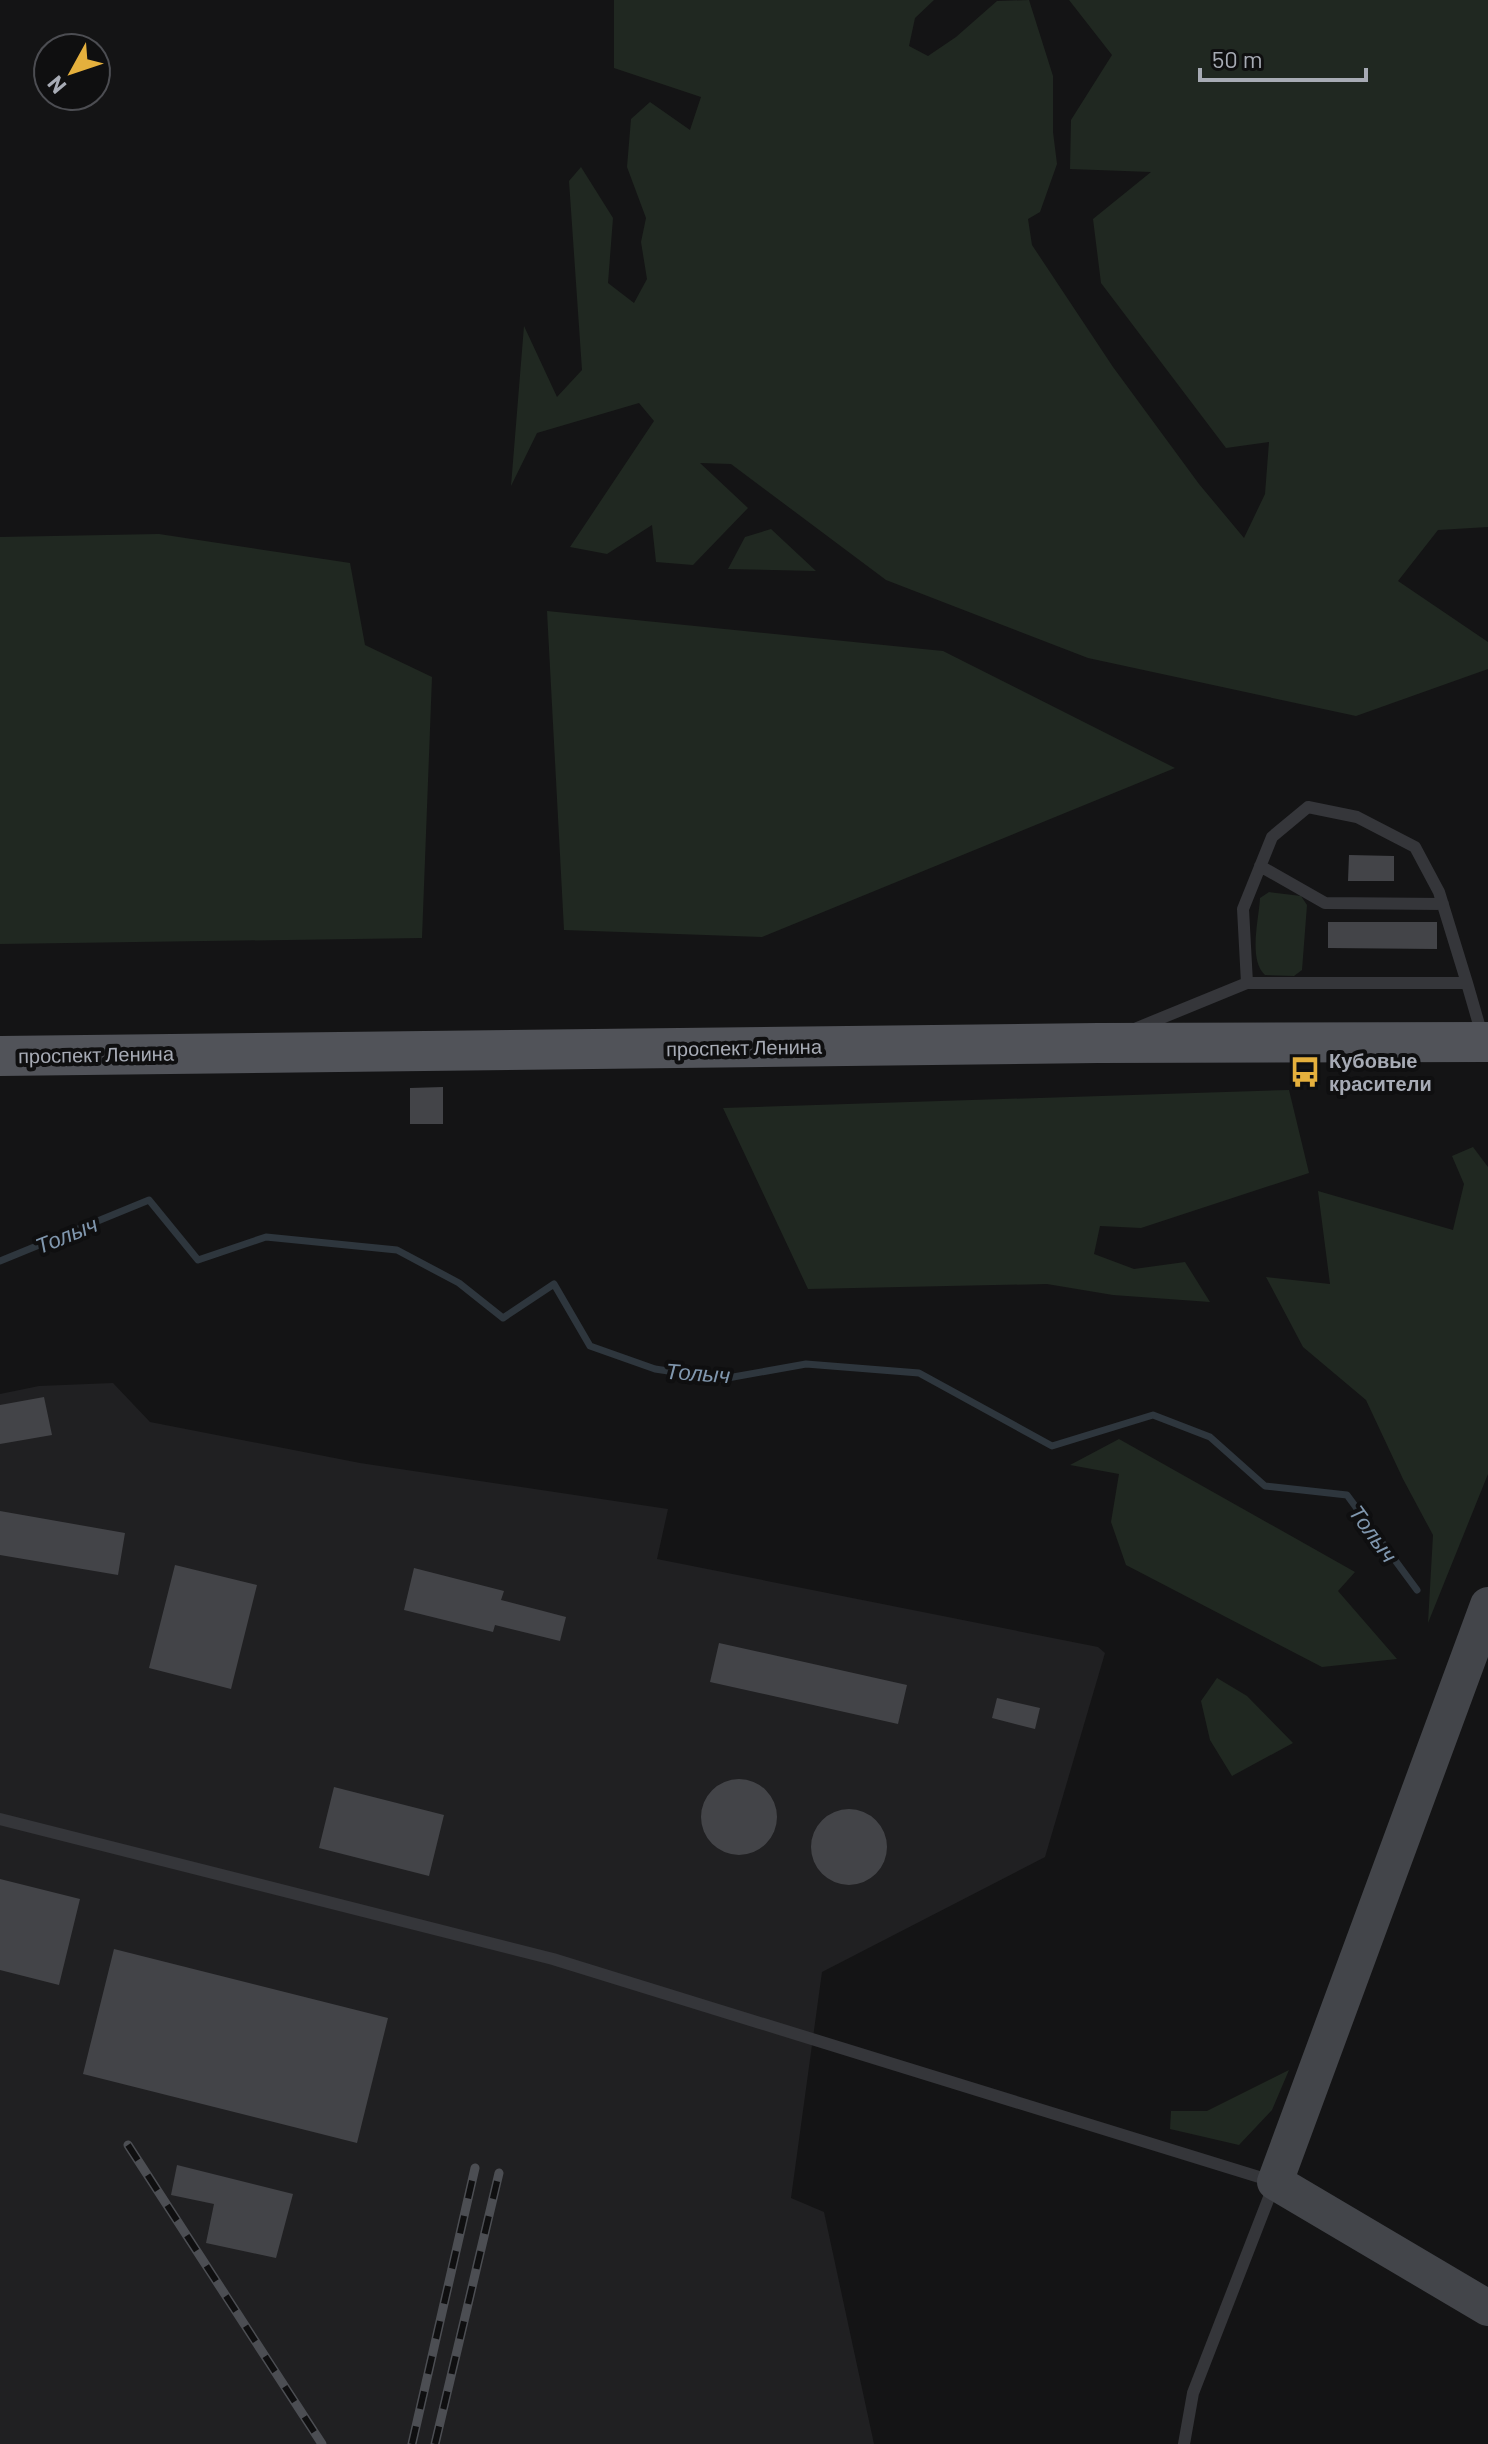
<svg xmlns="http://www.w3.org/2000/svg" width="1488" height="2444" font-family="Barlow,sans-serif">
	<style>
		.built { fill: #202022 }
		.green { fill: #202821 }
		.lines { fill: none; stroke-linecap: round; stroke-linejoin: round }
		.stream { stroke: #2e363d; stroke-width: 7 }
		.building { fill: #434448 }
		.lane { stroke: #35363a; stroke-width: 12 }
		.secondary { stroke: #43454a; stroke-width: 36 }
		.primary { stroke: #515359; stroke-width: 40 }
		.rail-casing { stroke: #4c4e53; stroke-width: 9 }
		.rail { stroke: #0f0f10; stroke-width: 6; stroke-dasharray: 18; stroke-linecap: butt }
		.labels { text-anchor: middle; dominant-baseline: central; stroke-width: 8; stroke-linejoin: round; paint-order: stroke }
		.street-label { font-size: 20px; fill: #a7abb5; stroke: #0f0f10 }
		.poi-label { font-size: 20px; font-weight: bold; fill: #a7abb5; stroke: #0f0f10; text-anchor: start }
		.water-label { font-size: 22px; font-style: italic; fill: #8097ae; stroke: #0f0f10 }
	</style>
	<rect width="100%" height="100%" fill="#141415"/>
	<path class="built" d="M113,1383L150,1422L360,1463L668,1509L657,1559L1098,1647L1105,1653L1045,1857L822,1972L791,2198L824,2212L874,2444H0V1394L39,1386Z"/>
	<path class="green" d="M614,0H934L915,18L909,46L928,56L956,37L997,1L1029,0L1053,76V132L1057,164L1040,212L1028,219L1032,245L1113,367L1199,484L1244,538L1265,494L1269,442L1226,448L1101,283L1093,219L1151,172L1070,169L1071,120L1112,55L1069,0H1488V527L1438,530L1398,581L1488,642V669L1356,716L1088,658L886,580L731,464L700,463L748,508L693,565L656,562L652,525L607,554L570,547L654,421L639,403L537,433L511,486L524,326L557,397L582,370L569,181L581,167L613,218L608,283L634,303L647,279L641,242L646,218L627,167L631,119L650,102L690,130L701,97L614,68Z
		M771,529L816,571L728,569L745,537Z
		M159,534L350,563L365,645L432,677L422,938L0,944V537Z
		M547,611L943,651L1175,768L762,937L564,930Z
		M1269,892L1301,896L1307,905L1302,970L1294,976L1265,975C1248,959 1259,919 1260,898Z
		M1289,1090L1309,1173L1141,1228L1100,1226L1094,1254L1134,1269L1185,1262L1210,1302L1113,1295L1047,1284L808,1289L723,1108Z
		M1473,1147L1488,1167V1474L1428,1623L1433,1535L1403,1479L1366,1400L1303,1347L1266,1277L1330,1284L1318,1191L1453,1230L1464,1184L1452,1156Z
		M1119,1439L1355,1572L1338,1591L1397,1659L1322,1667L1126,1565L1111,1522L1119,1474L1070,1465Z
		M1217,1678L1247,1696L1293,1743L1232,1776L1210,1740L1201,1701Z
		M1289,2070L1272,2110L1239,2145L1170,2129L1171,2111H1207Z"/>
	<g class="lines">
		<path class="stream" d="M0,1261L149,1200L198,1260L266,1237L397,1250L459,1283L503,1318L554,1284L590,1346L655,1369L722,1379L806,1364L919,1373L1052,1446L1153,1415L1210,1437L1265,1486L1347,1495L1417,1590"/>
	</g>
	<path class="building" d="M1349,855L1394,856V881H1348Z
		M1328,922H1437V949L1328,948Z
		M443,1087V1124H410V1088Z
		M44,1397L52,1435L0,1444V1405Z
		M0,1511L125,1533L118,1575L0,1555Z
		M175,1565L257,1585L231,1689L149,1668Z
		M414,1568L504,1591L501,1600L566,1617L560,1641L495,1625L493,1632L404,1610Z
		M719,1643L907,1685L898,1724L710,1682Z
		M997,1698L1040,1708L1035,1729L992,1718Z
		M701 1817a38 38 0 1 1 76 0a38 38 0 1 1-76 0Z
		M334,1787L444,1815L429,1876L319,1848Z
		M811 1847a38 38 0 1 1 76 0a38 38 0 1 1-76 0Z
		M0,1879L80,1899L59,1985L0,1970Z
		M114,1949L388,2018L357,2143L83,2074Z
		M177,2165L293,2194L276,2258L206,2243L214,2204L171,2195Z"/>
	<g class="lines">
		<path class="lane" d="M1260,866L1325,903L1443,904
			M1247,983L1243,909L1272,837L1308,807L1357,817L1415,847L1439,892L1467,983
			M1137,1028L1247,983H1467L1482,1035
			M0,1819L553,1959L1275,2182L1193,2393L1184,2444"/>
		<path class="secondary" d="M1488,1605L1275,2182L1488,2308"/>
		<path class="primary" d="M0,1056L1098,1043L1488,1042"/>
		<defs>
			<path id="rail" d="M128,2145L322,2444
				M412,2444L475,2168
				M435,2444L499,2173"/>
		</defs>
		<use href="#rail" class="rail-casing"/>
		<use href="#rail" class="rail"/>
	</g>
	<defs>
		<symbol id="bus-bare" viewBox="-9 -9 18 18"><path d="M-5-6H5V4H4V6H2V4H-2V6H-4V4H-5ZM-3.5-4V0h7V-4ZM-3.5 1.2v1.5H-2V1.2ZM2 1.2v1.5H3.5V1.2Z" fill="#e5b03d" stroke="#0f0f10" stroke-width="2.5" paint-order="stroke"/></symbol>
	</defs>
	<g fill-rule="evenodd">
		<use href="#bus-bare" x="1283" y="1050" width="44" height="44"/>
	</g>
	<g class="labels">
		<g class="street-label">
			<text transform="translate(744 1047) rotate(-1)">проспект Ленина</text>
			<text transform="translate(96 1054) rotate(-1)">проспект Ленина</text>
		</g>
		<g class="poi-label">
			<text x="1329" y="1060">Кубовые<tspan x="1329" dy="23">красители</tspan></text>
		</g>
		<g class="water-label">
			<text transform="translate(66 1234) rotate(-22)">Толыч</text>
			<text transform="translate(698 1372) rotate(4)">Толыч</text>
			<text transform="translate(1374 1533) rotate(54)">Толыч</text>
		</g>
	</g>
	<g transform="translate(72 72) rotate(230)"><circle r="38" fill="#0f0f10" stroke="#4c4d52" stroke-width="2"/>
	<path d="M0-6L14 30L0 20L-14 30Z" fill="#e5b03d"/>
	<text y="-12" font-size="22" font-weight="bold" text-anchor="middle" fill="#a7abb5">N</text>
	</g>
	<path d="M1200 68v12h166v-12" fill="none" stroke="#a7abb5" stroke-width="4"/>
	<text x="1212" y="68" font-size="24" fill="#a7abb5" stroke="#0f0f10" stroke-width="6" paint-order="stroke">50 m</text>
</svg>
